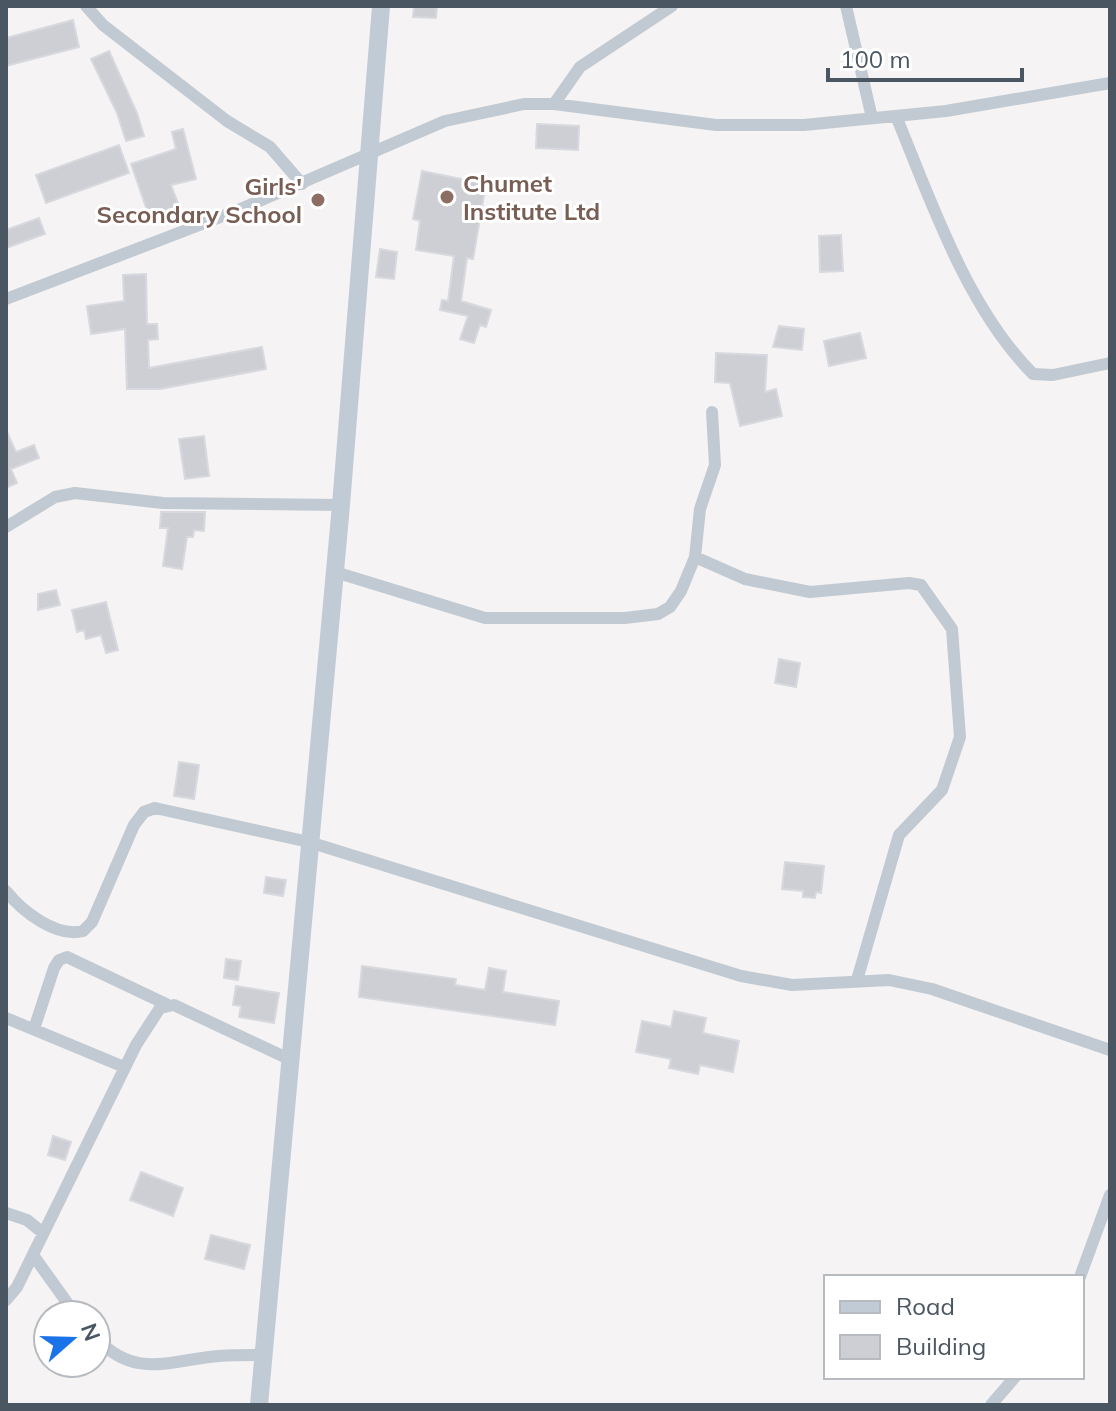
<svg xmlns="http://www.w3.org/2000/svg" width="1116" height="1411" font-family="Mulish,sans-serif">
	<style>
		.building { fill: #cdcfd5; stroke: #d7d9de; stroke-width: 2 }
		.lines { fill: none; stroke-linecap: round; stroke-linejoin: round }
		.street { stroke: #c1cad2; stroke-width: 12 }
		.secondary { stroke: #c1cbd6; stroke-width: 18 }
		.education-dot { fill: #8d6e63; stroke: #fff; stroke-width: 3 }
		.labels { text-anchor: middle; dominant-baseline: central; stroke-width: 6; stroke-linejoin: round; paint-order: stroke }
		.education-label { font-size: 24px; font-weight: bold; fill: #785e54; stroke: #fff; text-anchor: start }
	</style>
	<rect width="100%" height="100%" fill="#f5f3f3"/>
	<path class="building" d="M414,6H437L436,18L413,17Z
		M73,20L79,47L6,66V38Z
		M109,51L137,113L144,136L126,141L117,113L91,59Z
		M537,124L579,126L578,150L536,148Z
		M183,129L196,179L171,185L179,206L149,216L131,164L176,149L172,132Z
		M119,145L129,173L46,203L36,175Z
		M422,171L486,184L473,259L467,258L461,301L491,310L486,327L480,325L474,343L460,339L468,316L440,310L442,300L448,301L454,256L416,250L420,221L413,219Z
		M39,218L45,234L6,248V230Z
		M841,235L843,271L820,272L819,236Z
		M380,249L397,252L394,279L376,277Z
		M146,274L147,324H157L158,339L148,340L149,368L262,347L266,369L160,389H127L125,329L91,334L87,306L124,301L123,275Z
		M779,326L804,329L802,350L773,347Z
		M860,333L866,358L829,366L824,341Z
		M716,353L767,355L765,392L776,389L782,416L740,426L730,383L715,382Z
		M6,430L16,452L34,445L39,458L11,469L17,483L6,488Z
		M204,436L209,476L185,479L179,439Z
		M161,512H205L204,531L194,530L193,537H187L182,569L163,566L168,528H160Z
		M56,590L60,605L38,610V594Z
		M106,602L118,650L106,653L101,635L86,639L84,630L77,632L72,610Z
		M779,659L800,663L796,687L775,683Z
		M179,762L199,765L194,799L174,796Z
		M785,862L824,866L821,893L816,892L815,898L803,897V891L782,889Z
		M266,877L286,880L283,896L264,893Z
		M226,959L241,961L238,980L224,978Z
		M362,966L456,979L455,985L485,990L489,968L506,971L503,992L559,1001L555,1025L359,997Z
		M236,986L279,993L274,1023L239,1017L241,1006L233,1005Z
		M674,1011L706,1018L703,1033L739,1041L733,1072L700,1065L698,1074L669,1068L671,1059L636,1052L642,1021L671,1027Z
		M53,1136L71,1142L65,1160L48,1155Z
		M141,1172L183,1188L173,1216L130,1200Z
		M211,1235L250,1245L244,1269L205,1259Z"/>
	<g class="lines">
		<path class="street" d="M86,6L103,25L227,121L270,147L302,184
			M846,6L872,118
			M554,104L580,67L672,6
			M896,116C931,201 967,308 1033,374L1053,375L1110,363
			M6,299L236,211L445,121L524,104H554L716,125H804L946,111L1110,83
			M6,527L55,497L75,493L163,503L341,505
			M695,557L745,579L810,592L909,583L921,585L952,629L960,737L942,790L899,835L857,980
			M335,572L485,618H625L658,614L670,607L681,591L695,557L700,509L715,465L712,412
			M6,891C22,911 56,938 83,931L92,922L134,825L144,812L155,808L309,842L741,976L792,985L889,980L932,989L1110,1050
			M6,1018L124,1067
			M34,1029L54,968L59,960L67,957L166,1004
			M6,1213L27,1220L43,1233
			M33,1255L76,1315
			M1080,1277L1110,1195
			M6,1300L17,1287L136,1045L160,1008L174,1005L289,1059
			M96,1338C136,1380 170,1360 219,1356C234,1355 249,1355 263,1355
			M991,1405L1015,1377"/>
		<path class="secondary" d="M259,1405L341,505L381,6"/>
	</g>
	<g class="education-dot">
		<circle cx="447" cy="197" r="8"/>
		<circle cx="318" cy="200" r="8"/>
	</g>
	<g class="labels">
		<g class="education-label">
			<text x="463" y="183">Chumet<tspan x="463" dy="28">Institute Ltd</tspan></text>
			<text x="302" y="186" text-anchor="end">Girls'<tspan x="302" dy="28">Secondary School</tspan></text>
		</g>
	</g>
	<rect width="1116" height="1411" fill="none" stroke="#4a5661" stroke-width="16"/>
	<rect x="824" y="1275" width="260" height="104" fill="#ffffff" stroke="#b7bbc0" stroke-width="2"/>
	<rect x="840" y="1301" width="40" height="12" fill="#c1cbd6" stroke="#b7bbc0" stroke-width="2"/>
	<text x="896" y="1315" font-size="24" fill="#4a5661">Road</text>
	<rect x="840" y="1335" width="40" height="24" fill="#cdcfd5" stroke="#b7bbc0" stroke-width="2"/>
	<text x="896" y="1355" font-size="24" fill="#4a5661">Building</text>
	<g transform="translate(72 1339) rotate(70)"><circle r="38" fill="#ffffff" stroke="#b7bbc0" stroke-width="2"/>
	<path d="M0-6L14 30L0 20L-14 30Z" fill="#1a73e8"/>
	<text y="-12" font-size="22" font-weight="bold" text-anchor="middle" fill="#4a5661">N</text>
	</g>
	<path d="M828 68v12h194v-12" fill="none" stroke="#4a5661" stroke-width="4"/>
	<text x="840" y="68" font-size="24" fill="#4a5661" stroke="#ffffff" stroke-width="6" paint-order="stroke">100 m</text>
</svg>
